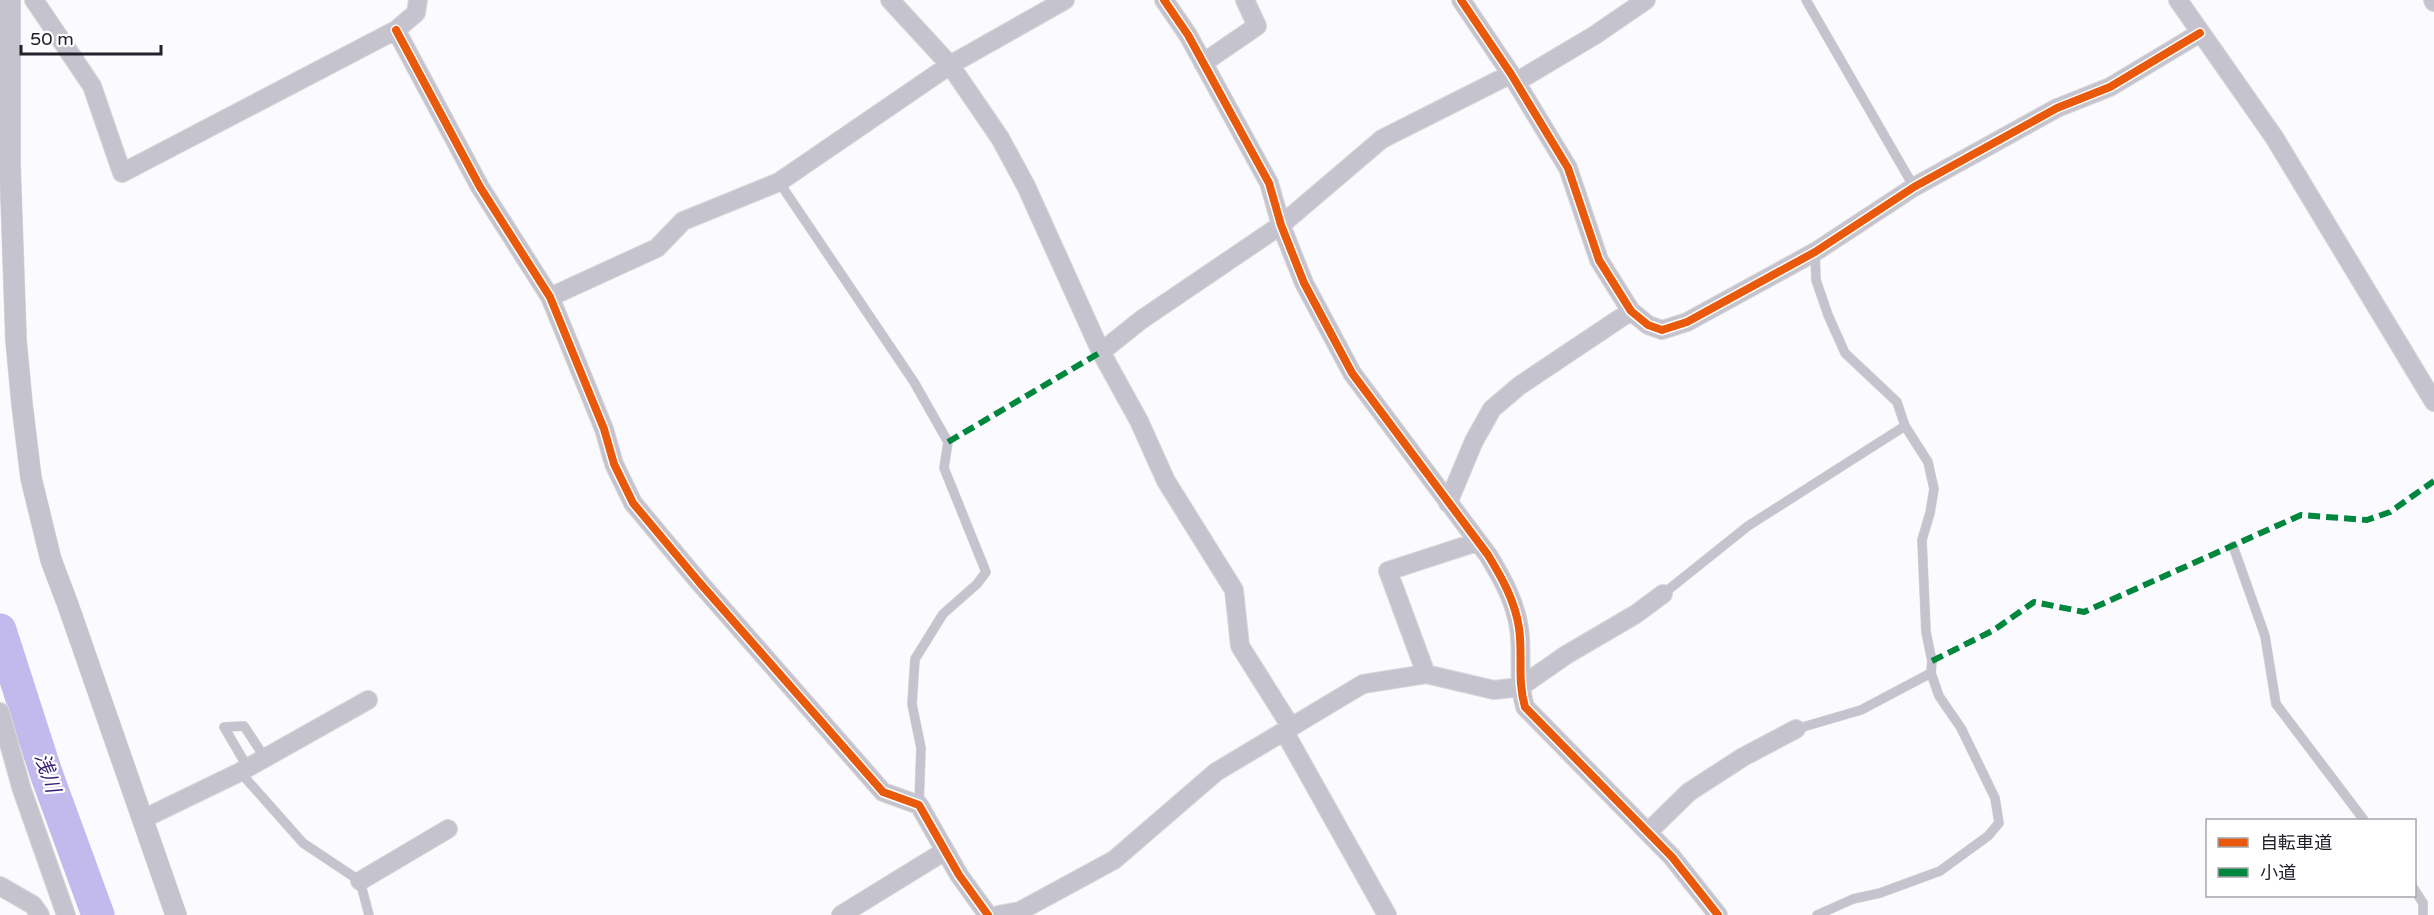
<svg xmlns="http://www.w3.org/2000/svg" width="2434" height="915" font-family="'Varela Round','Noto Sans JP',sans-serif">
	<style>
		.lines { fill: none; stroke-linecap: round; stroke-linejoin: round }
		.river { stroke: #c2b9ec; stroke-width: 33 }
		.service-casing { stroke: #d8d8db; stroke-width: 10 }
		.minor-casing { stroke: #d8d8db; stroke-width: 20 }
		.tertiary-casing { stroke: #d8d8db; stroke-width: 22 }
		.service { stroke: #c5c4ce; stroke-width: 9 }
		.minor { stroke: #c5c4ce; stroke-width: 18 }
		.tertiary { stroke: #c5c4ce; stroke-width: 21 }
		.quiet { stroke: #00873e; stroke-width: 6; stroke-dasharray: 12 6; stroke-linecap: butt }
		.cycleway-casing { stroke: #fff; stroke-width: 11 }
		.cycleway { stroke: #e8590c; stroke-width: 8 }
		.labels { text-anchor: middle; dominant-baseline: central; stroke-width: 4.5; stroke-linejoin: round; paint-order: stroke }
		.water-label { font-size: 20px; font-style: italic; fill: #3c2375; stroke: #fff }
	</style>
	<rect width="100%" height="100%" fill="#fbfafe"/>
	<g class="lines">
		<path class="river" d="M0,630L46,773L98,915"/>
		<defs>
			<path id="service" d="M1806,0L1914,187
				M779,182L914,382L948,442L944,468L986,572L977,584L943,614L915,659L912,704L921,748L919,805
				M1815,252L1816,280L1828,315L1845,353L1897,402L1905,426L1928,462L1934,489L1930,513L1922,540L1926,632L1932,661L1931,673L1939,696L1961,728L1995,798L1999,823L1988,836L1940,871L1880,893L1853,899L1817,915
				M2233,546L2265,636L2276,704L2364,820
				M1663,594L1748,526L1905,426
				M1796,729L1861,710L1931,673
				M248,768L224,727L244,726L265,758
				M240,772L303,843L360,881L369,915
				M2414,889L2423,903V915"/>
			<path id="minor" d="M34,0L92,86L122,173L396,30L416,13L418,0
				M890,0L950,65L1000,138L1026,186L1101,352L1139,421L1166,481L1234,590L1240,646L1291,727
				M1164,0L1188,35L1269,183L1281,225L1304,283L1352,373L1488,555C1502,578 1515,601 1519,628C1523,654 1517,680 1525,707L1672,857L1718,915
				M1461,0L1511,74L1568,168L1599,260L1631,311L1648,325L1662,330L1687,322L1815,252L1914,187L2057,108L2110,87L2200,33
				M2178,0L2274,137L2434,402
				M2433,0L2434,2
				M396,30L480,187L550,297L604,429L614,464L633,503L699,582L883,792L919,805L959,875L988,915
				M1203,63L1257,26L1245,0
				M1516,82L1595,35L1646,0
				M550,297L657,248L683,221L779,182L950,65L1065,0
				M1101,352L1141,320L1281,225L1382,139L1511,74
				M1448,503L1474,441L1492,409L1519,386L1631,311
				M1426,674L1388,571L1477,542
				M0,712L22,790L66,915
				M1284,731L1387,915
				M143,819L240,772L368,700
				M1648,832L1689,792L1743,757L1796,729
				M360,881L448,829
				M0,886L33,905L40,915
				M841,915L945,851
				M998,915L1020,911L1114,860L1216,772L1363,684L1426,674L1494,690L1520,687L1566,655L1636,614L1663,594"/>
			<path id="tertiary" d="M10,0V165L16,340L22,404L31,478L51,560L68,605L176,915"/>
		</defs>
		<use href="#service" class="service-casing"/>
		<use href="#minor" class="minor-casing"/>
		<use href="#tertiary" class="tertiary-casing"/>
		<use href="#service" class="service"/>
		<use href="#minor" class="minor"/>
		<use href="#tertiary" class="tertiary"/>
		<path class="quiet" d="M948,442L1101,352
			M1932,661L1994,630L2034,602L2084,612L2301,515L2367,520L2390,512L2434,481"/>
		<defs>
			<path id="cycleway" d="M1164,0L1188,35L1269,183L1281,225L1304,283L1352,373L1488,555C1502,578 1515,601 1519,628C1523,654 1517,680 1525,707L1672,857L1718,915
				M1461,0L1511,74L1568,168L1599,260L1631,311L1648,325L1662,330L1687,322L1815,252L1914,187L2057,108L2110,87L2200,33
				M396,30L480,187L550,297L604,429L614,464L633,503L699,582L883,792L919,805L959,875L988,915"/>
		</defs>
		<use href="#cycleway" class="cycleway-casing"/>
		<use href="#cycleway" class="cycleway"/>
	</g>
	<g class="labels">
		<g class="water-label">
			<text transform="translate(47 773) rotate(71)">浅川</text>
		</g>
	</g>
	<rect x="2206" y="819" width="210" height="78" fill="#ffffff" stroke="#a7a6aa" stroke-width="1.5"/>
	<rect x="2218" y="838" width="30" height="9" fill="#e8590c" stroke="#a7a6aa" stroke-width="1.5"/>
	<text x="2260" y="849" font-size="18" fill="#23212b">自転車道</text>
	<rect x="2218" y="868" width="30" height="9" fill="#00873e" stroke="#a7a6aa" stroke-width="1.5"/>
	<text x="2260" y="879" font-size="18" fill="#23212b">小道</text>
	<path d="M21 45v9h140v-9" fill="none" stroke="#23212b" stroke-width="3"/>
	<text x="30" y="45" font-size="18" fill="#23212b" stroke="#ffffff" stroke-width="4.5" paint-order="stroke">50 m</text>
</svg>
